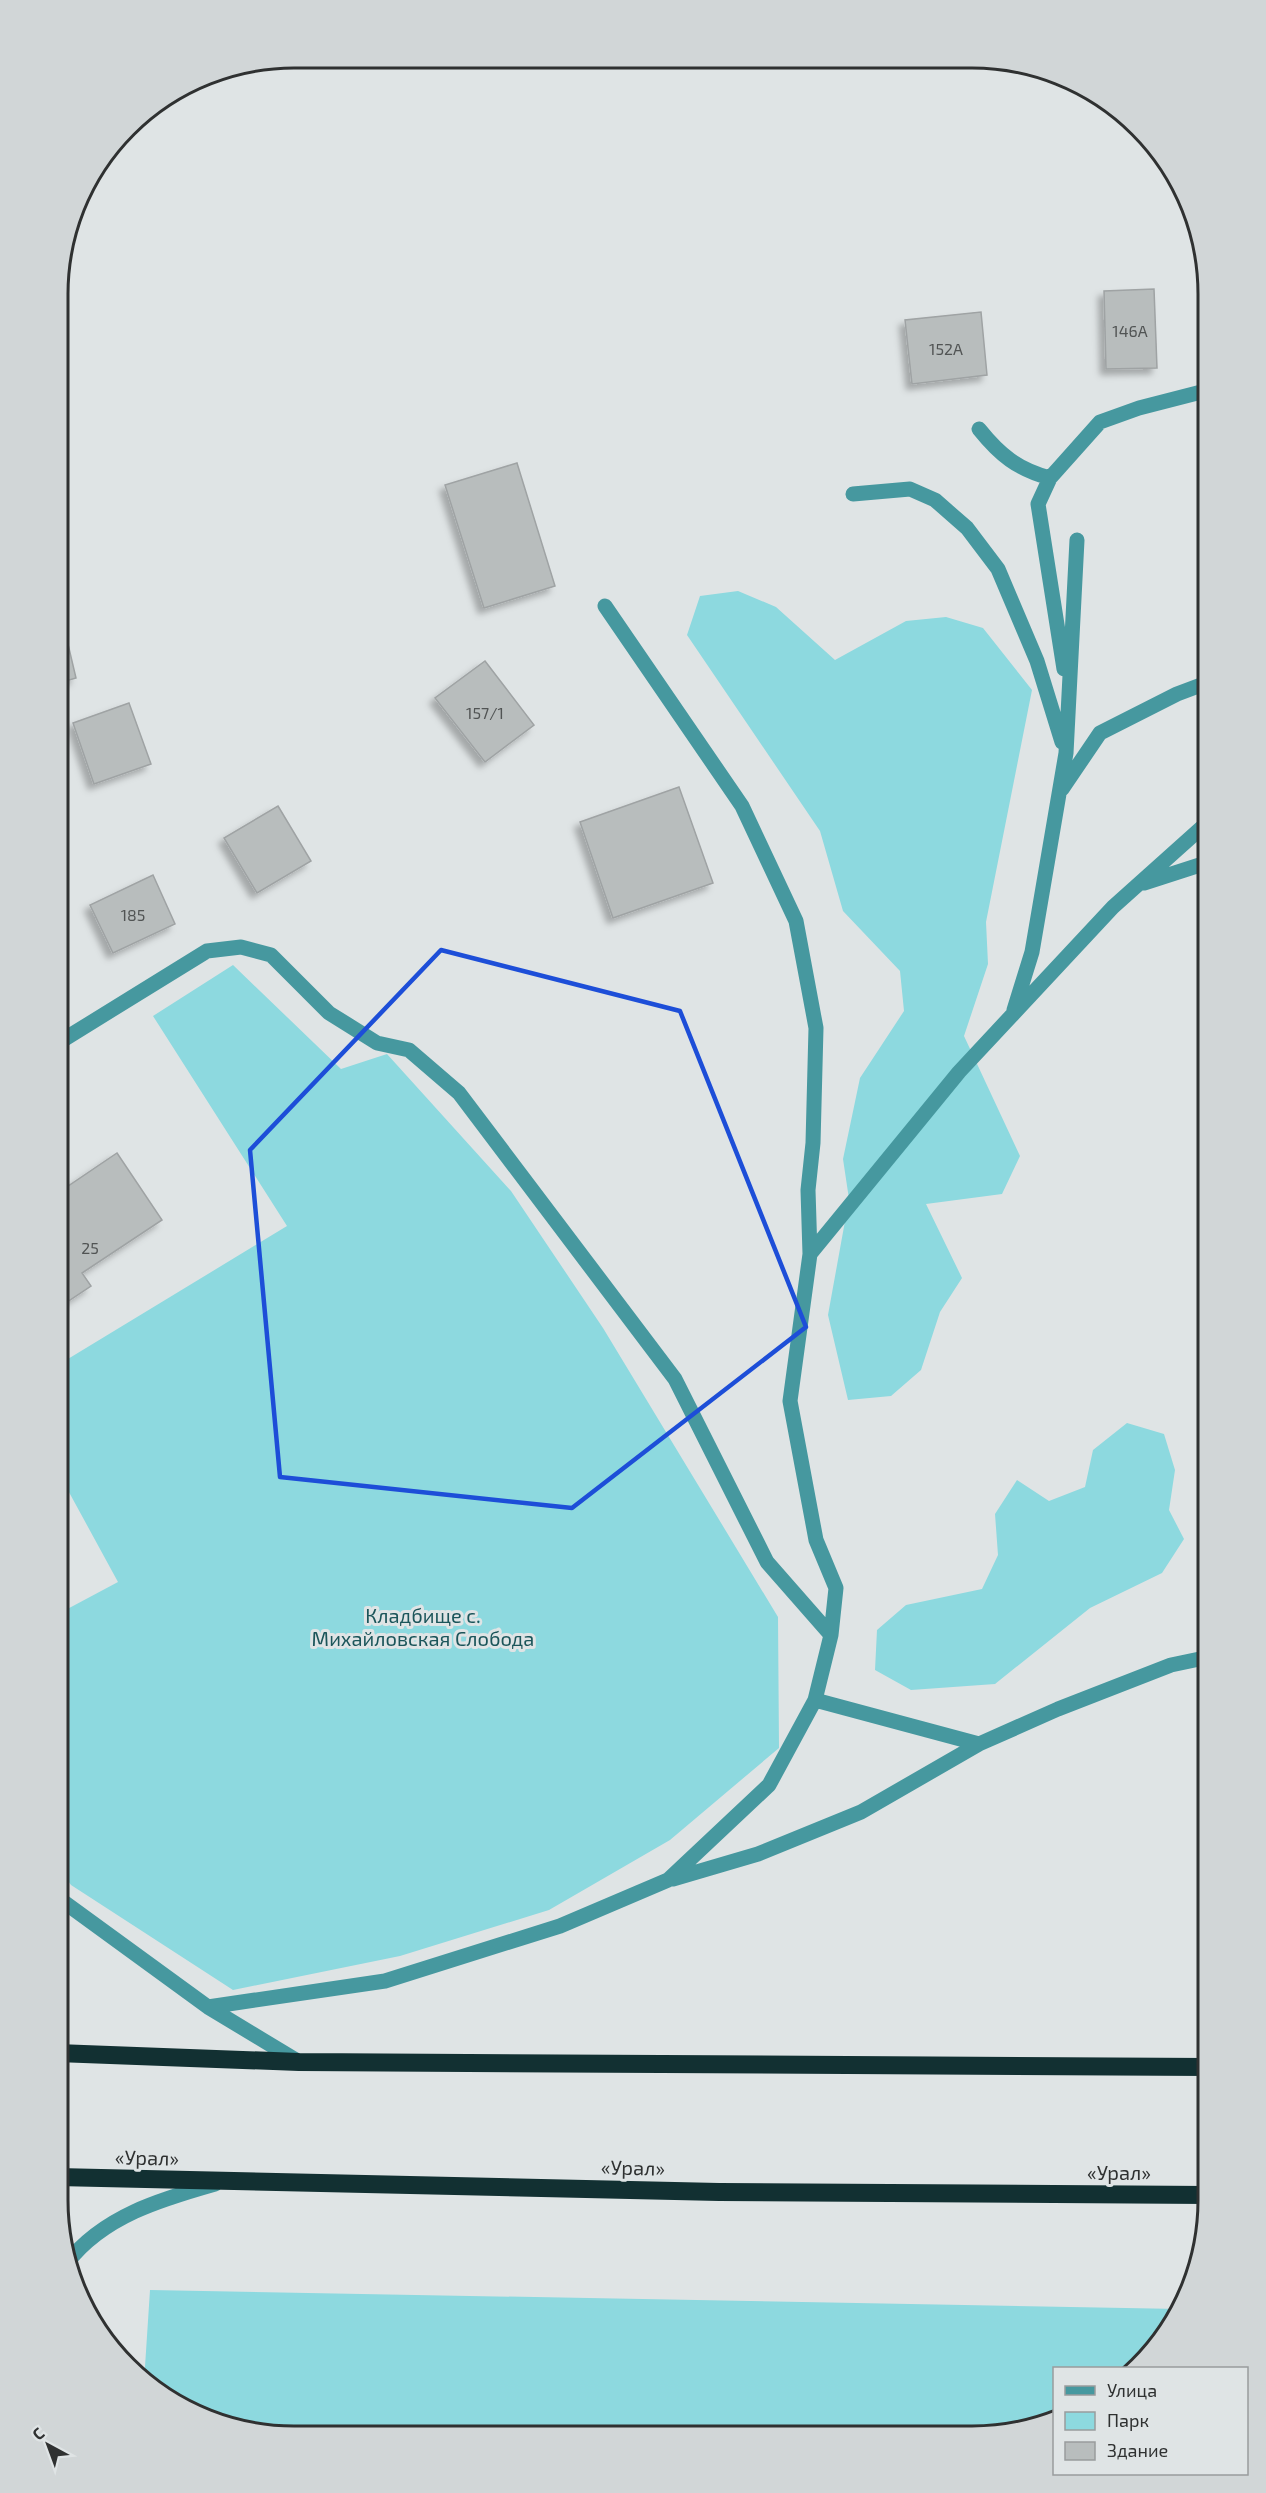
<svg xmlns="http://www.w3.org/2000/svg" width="1266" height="2493" font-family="'Exo 2',sans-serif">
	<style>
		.green { fill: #8dd9df }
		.building { fill: #b8bdbd; stroke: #9fa3a4; stroke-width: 1.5; filter: url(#shadow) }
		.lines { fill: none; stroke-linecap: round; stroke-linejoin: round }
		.minor { stroke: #46989f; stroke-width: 15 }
		.highway { stroke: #123032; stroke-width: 18 }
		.marked { fill: none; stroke: #1d4ed8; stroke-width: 4.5; stroke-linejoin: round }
		.labels { text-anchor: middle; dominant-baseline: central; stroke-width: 6; stroke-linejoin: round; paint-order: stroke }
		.number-label { font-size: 16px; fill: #515454 }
		.park-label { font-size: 20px; fill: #1b555a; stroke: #dfe4e5 }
		.street-label { font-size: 20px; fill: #2f3131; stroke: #dfe4e5 }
		.rim { fill: none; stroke: #2f3131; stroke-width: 3 }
	</style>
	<defs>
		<filter id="shadow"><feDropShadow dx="-5.5" dy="5.5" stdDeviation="3" flood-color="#0004"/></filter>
	</defs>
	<rect width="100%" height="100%" fill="#dfe4e5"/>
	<path class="green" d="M738,591L776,607L835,660L906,621L946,617L983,628L1032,690L986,922L988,964L964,1036L1020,1156L1002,1194L926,1204L962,1278L940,1312L921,1370L891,1396L848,1400L828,1315L849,1199L843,1159L860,1078L904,1011L900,971L843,911L820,831L687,635L700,596Z
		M233,965L341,1069L387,1054L511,1191L603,1328L778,1617L779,1748L670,1840L549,1910L400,1956L233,1990L71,1885L57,1866L58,1614L118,1582L58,1472V1365L287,1226L153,1016Z
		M1127,1423L1164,1434L1175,1470L1169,1510L1184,1539L1162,1573L1090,1608L995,1684L911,1690L875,1670L877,1630L906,1605L982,1589L998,1555L995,1514L1017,1480L1049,1501L1085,1487L1093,1450Z
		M150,2290L1180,2309L1160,2344L1133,2368H1054V2420L972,2436L262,2434L189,2412L144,2382Z"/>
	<path class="building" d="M1154,289L1157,368L1106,369L1104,291Z
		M981,312L987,375L912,384L905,320Z
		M517,463L555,586L484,608L445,485Z
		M63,623L76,678L59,683V624Z
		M485,661L534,725L485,762L435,698Z
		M129,703L151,764L94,784L73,723Z
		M679,787L713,883L613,918L580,822Z
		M278,806L311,861L257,893L224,838Z
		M153,875L175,924L113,953L90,905Z
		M117,1153L162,1220L82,1273L91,1286L58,1308V1193Z"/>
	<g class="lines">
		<path class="minor" d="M979,429C1000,455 1017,469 1050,478
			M853,494L910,489L935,500L967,528L998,569L1037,661L1062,742
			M605,606L742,806L796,921L816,1028L813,1143L808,1190L810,1254
			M1064,669L1038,504L1050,478L1100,422L1139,408L1209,390
			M1062,789L1100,733L1177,694L1209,682
			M1144,883L1209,862
			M1014,1010L1032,952L1066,753L1077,540
			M58,1043L207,951L241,947L271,955L329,1013L377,1043L409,1050L459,1093L675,1379L767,1562L831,1635L815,1700L769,1785L668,1880L560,1926L385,1981L208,2007
			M831,1635L836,1588L816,1540L790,1401L810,1254L959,1072L1113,907L1209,821
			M815,1700L979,1744L1058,1709L1171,1665L1209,1657
			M673,1879L758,1854L861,1812L979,1744
			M57,1897L208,2007L299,2062
			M67,2263C103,2216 162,2199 215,2184"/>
		<path class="highway" d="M57,2053L299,2062L1209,2067
			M57,2177L719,2192L1208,2195"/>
	</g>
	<path class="marked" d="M441,950L680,1011L806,1327L572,1508L280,1477L250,1150Z"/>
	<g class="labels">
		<g class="number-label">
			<text x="1130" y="330">146А</text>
			<text x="946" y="348">152А</text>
			<text x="485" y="712">157/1</text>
			<text x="133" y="914">185</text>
			<text x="90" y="1247">25</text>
		</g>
		<g class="park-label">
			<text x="423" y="1615">Кладбище с.<tspan x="423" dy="23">Михайловская Слобода</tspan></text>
		</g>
		<g class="street-label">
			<text transform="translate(147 2157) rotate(1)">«Урал»</text>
			<text transform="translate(633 2167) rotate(1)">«Урал»</text>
			<text x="1119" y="2172">«Урал»</text>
		</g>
	</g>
	<path d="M0 0H1266V2493H0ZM294 68H972A226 226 0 0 1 1198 294V2200A226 226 0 0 1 972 2426H294A226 226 0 0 1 68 2200V294A226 226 0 0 1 294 68Z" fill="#d1d6d7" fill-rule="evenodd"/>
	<path class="rim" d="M294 68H972A226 226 0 0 1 1198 294V2200A226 226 0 0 1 972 2426H294A226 226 0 0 1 68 2200V294A226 226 0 0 1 294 68Z"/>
	<rect x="1053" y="2367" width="195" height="108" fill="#dfe4e5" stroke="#999c9d" stroke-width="1.5"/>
	<rect x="1065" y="2386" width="30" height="9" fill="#46989f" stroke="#999c9d" stroke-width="1.5"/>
	<text x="1107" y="2397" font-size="18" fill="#2f3131">Улица</text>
	<rect x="1065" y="2412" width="30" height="18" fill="#8dd9df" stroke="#999c9d" stroke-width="1.5"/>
	<text x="1107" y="2427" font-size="18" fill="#2f3131">Парк</text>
	<rect x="1065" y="2442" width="30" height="18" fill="#b8bdbd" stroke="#999c9d" stroke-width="1.5"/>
	<text x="1107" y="2457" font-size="18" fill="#2f3131">Здание</text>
	<g transform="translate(48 2445) rotate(319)" stroke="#dfe4e5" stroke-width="4.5" paint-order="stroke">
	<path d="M0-4.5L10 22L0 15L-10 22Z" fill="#2f3131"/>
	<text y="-9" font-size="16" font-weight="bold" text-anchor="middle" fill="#2f3131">С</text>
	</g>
</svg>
